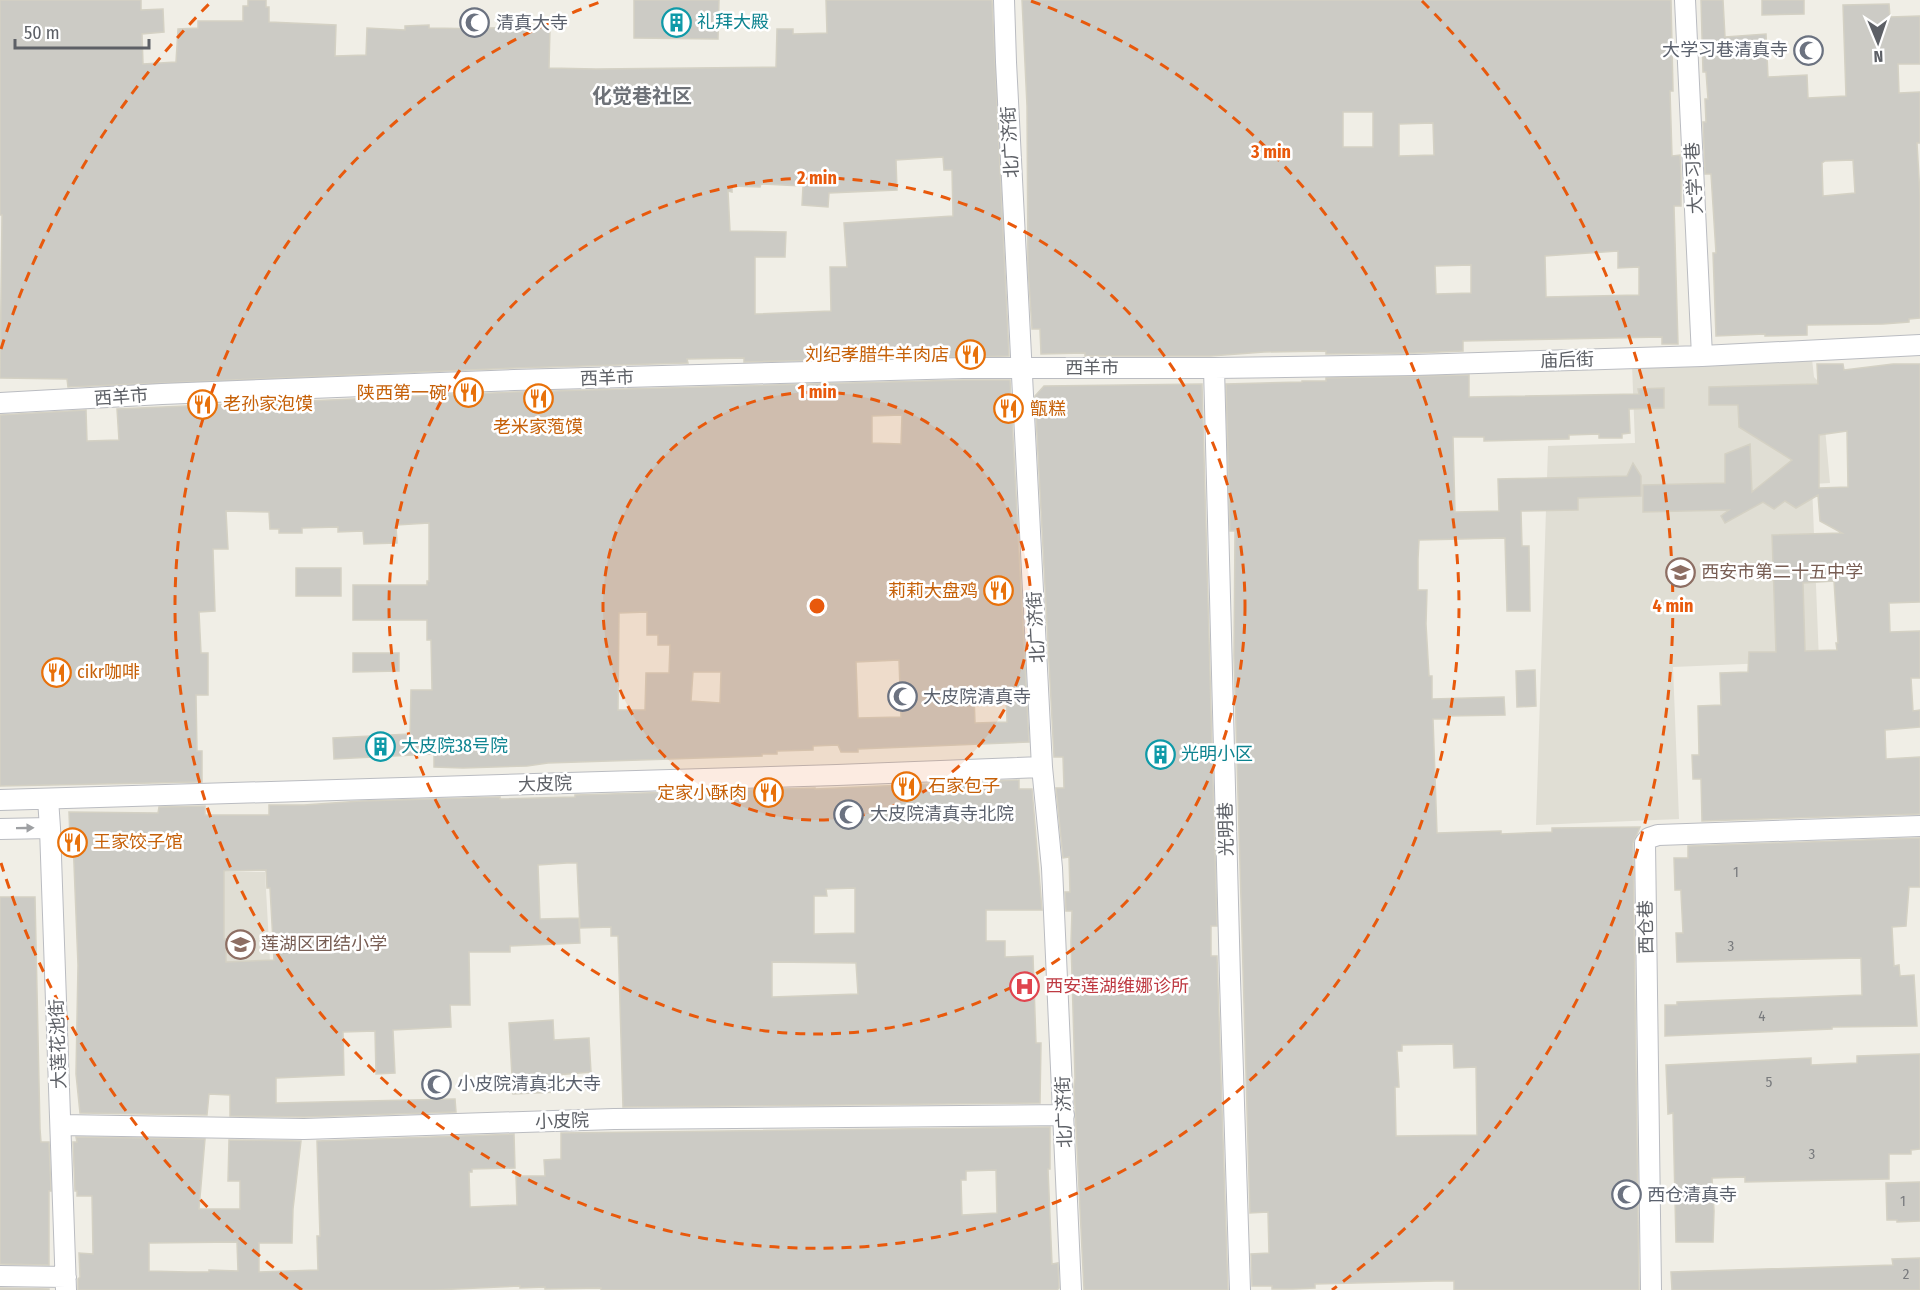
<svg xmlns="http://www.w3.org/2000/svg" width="1920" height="1290" font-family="'Fira Sans Condensed','Noto Sans SC',sans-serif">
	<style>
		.education { fill: #e0ded4 }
		.building { fill: #cccbc5; stroke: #d4d1c4; stroke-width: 1.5; fill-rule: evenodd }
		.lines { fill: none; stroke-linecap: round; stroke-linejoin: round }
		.minor-casing { stroke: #babcc1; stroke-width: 22 }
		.minor { stroke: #fff; stroke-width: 20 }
		.oneway { fill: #9ea0a3 }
		.ring { fill: none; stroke: #e8590c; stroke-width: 3; stroke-dasharray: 10 8 }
		.labels { text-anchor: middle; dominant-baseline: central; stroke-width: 5; stroke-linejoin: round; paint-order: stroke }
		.number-label { font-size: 15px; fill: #797b7e }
		.culture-label { font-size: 18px; fill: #0d838f; stroke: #fff; text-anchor: start }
		.worship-label { font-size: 18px; fill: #5b616d; stroke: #fff; text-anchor: start }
		.street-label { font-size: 18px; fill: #5d6066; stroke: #fff }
		.food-label { font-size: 18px; fill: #c56008; stroke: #fff; text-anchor: start }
		.education-label { font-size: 18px; fill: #785e54; stroke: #fff; text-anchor: start }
		.health-label { font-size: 18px; fill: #be3a42; stroke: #fff; text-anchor: start }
		.neighbourhood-label { font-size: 20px; font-weight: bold; fill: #6e7278; stroke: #fff }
		.centre { fill: #e8590c; stroke: #fff; stroke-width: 3 }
		.ring-label { font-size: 18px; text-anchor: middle; font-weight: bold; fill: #e8590c; stroke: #fff; stroke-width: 5; stroke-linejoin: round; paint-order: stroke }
	</style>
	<rect width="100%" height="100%" fill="#f0eee6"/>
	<path class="education" d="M1812,359L1814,377L1821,384L1830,483L1812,484L1819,661L1673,667L1679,819L1536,825L1548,446L1635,443L1632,365Z
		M210,872H265L273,1015L210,1018Z"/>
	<path class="building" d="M0,0H141V10L163,9L164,32L142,34L143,64L176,62L178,29L198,28V21H243V6H248V0H266V7H269V22L336,25L335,56L366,55L367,28L405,30V26L429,25V28L487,29V28L550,27L549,68L596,69L776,67L777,29H793V34L827,33L826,0H992L1009,356L744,362V358L687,359L688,363L514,368L68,387L67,379L0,378L2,215H0ZM943,157L944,170H952L953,216L844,223L847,267H830L831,311L755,314V257H785L786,232L730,231L728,191L732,192V186L760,187L761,184L803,186L802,205L828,207L829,193L897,190L896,160Z
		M634,0H719L718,39L634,38Z
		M1022,0H1671L1673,91H1670L1672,156L1680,155L1681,174V206H1674L1678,344H1662V337L1463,341V351L1415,353L1326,354V351L1264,352L1211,356H1085V353L1041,354L1040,329H1032L1028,266L1027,106ZM1343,112H1373V147H1343ZM1433,123L1434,155L1399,156V124ZM1618,251V268L1639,267V295L1546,297L1545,256ZM1471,265V293L1436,294L1435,266Z
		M1701,0H1723L1725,37L1766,34L1768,77L1807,75L1808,98L1846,96L1843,5L1889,4L1890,17L1920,16V64H1898L1899,93L1920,92V143H1917L1920,195V318L1909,319V322L1883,324L1807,325V335L1765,336V334L1716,336L1713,253H1716L1711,174H1705L1703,122H1706L1705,99H1708L1706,72H1703ZM1853,160L1855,193L1823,196L1822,163L1825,161Z
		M1762,0H1804V14L1762,15Z
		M1817,364H1843L1844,370L1893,364H1920V602L1889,603L1890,632L1920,631V678H1911L1913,711L1920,710V727L1885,730L1886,759L1920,757V814L1702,821L1701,779H1693L1692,755H1699L1698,706L1721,705L1720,673L1748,672L1749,652H1776L1772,535L1842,533L1820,521L1818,495L1796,508L1785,501L1774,509L1763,502L1725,523L1721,516L1729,510L1643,512V485L1725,483V454L1750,444L1752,492L1792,460L1739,427L1738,405H1709V387L1818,384ZM1847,431L1848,487L1819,488V435ZM1834,581L1838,643H1836L1837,650L1805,651L1803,583Z
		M1469,375V397L1639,394L1638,389L1664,388V408L1629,409L1630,433L1622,434V438H1599V434L1569,435V439L1526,440L1484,441V437H1453L1455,512L1499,511L1498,479L1627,476L1633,463L1641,476V496L1578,498V510L1521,511L1522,546H1529L1530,611H1507L1505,538L1419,540L1418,559V590H1427L1426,624L1429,676H1432V699L1504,697L1505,715L1447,716V719H1433L1437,833L1501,831V834L1552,832V828L1640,827L1633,843L1639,1290H1454V1281H1436L1315,1284V1288L1293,1289H1272V1286H1252L1251,1254L1269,1253L1268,1212L1250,1213L1234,656L1235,531H1230L1226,384L1302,382V381H1326V378ZM1453,1044L1454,1068L1476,1067L1477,1135L1396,1136L1395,1087H1399L1397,1051H1402V1045Z
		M963,380H1010L1029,742L858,749V752H841L838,745L813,746V750L777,751V754H762V756L548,763L527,766L463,768L434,767V754L334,759L333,738L410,734L411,690H432L431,640H427V620H353V585H427V581H429V523L396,525L397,543L364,544L363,531L338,532V527L302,528V533H279V529H270L269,512L226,511L228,549H213L215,611L199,612L201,653H208V695H196L197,751H202V782L0,786V415L86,410L87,441L119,440L117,409L514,392ZM902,415L901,444L872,443V416ZM647,612V635H658V645H670L669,673H646L645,710H618L619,613ZM899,660L901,717L858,718L856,662ZM693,672H721L720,703L691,701ZM1006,694L1007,722L975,723L974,695Z
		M1202,384L1217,926H1211V956H1217L1228,1290H1084L1074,1087L1075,1078L1071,942L1072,911H1066L1065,892H1070L1069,857L1063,858L1056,788H1064L1063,757H1054L1035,396L1044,386Z
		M296,568H341V596H296Z
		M353,653H399V671L353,672Z
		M1535,670L1536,706L1517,707L1516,671Z
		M1019,780V789H1032L1042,910H986V941H1005V957L1033,956L1036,1043H1041L1040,1103L623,1107L618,936H611V927L580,928L577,863H567L538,865L540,919L579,918L580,943L510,946V952H469L470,1005H450L451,1027L393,1030L395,1073L376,1074L375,1031L343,1032L344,1075L276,1078V1103L455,1099L456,1112L304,1117L230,1116V1095L209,1094L207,1115L80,1113L76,1074L78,965L73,839H70L69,812L158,813L159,807L205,806V815H269V805H304L361,801L500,797V799L575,797V795L815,788V789ZM266,870L267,888H270L274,960L226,962V939H224V871ZM855,888V933L814,934V896H827L826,889ZM772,962L856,963L858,994L772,997Z
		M1920,838V887H1909L1906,926L1892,927L1894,966L1899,965L1900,976L1914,975L1917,1026L1832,1027V1029L1665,1036V1005H1677V1002L1862,995L1861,958L1677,962L1676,933H1683L1681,893V890H1675L1674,858H1688V846Z
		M0,897H35L40,1129L41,1142H49L51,1191H49V1265L0,1264Z
		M553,1020L554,1040L589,1038L591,1072L556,1075L557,1092L513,1094L509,1023Z
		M1920,1054V1149L1911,1150V1154H1889V1179L1745,1182V1177L1712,1178L1714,1211L1713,1242H1676L1673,1113L1668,1114L1666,1065L1811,1058V1065L1857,1063V1056Z
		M1050,1127V1169H1048L1052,1264L1058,1263L1059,1288L1057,1290H601V1288L545,1289V1287L520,1288V1286L435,1290H78V1279L80,1277L79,1253L93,1254L92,1196H77V1191H75L73,1142H77L76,1137L205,1139L199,1209H240V1181H228L229,1140L301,1141L293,1209L292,1243H259V1272L318,1270L317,1236H320L317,1141L514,1134L515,1168L472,1169V1172H469L470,1207L517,1205L516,1176H545L544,1160L561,1159V1133ZM996,1170L997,1213L962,1215L961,1180H966V1171ZM237,1242L238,1271L209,1270V1272H188L149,1271V1243Z
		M1920,1182V1221L1897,1222V1220H1887L1886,1183Z
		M1920,1258V1290H1672L1671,1272L1893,1265L1892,1259Z
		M0,1288L49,1289V1290H0Z"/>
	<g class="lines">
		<defs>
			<path id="minor" d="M1004,0L1006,62L1042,767L1052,868L1071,1290
				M1685,0L1702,356
				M1214,368L1230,979L1240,1290
				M0,403L162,394L514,380L963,368H1214L1415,365L1702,356L1920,345
				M48,799L50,828L66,1290
				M0,800L837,775L1042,767
				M0,829L50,828
				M61,1125L304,1129L614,1119L1064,1115
				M0,1276L66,1277
				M1651,1290L1645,843L1649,838L1658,835L1920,826"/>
		</defs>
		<use href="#minor" class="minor-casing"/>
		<use href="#minor" class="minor"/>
	</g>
	<defs><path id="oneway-solid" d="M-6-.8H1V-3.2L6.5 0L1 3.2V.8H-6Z" transform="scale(1.5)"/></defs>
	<use class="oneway" href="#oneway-solid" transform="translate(25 828) rotate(-1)"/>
	<circle cx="817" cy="606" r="214" fill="#e8590c" fill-opacity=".12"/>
	<g class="ring">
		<circle cx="817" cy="606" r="214"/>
		<circle cx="817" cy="606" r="428"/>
		<path d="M1031 1A642 642 0 1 1 603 1"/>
		<path d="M302 1290A856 856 0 0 1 1 863M1 349A856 856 0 0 1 212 1M1422 1A856 856 0 0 1 1332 1290"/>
	</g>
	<defs>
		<symbol id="building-ring" viewBox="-11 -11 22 22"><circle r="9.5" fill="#fff" stroke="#0f9aa8" stroke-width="1.5"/><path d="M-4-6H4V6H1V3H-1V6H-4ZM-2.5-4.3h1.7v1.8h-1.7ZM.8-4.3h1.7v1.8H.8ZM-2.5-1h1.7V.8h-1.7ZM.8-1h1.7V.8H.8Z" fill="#0f9aa8"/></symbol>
		<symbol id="mosque-ring" viewBox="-11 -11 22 22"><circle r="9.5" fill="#fff" stroke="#6b7280" stroke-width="1.5"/><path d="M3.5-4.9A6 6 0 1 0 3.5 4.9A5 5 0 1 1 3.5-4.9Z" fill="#6b7280"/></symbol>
		<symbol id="restaurant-ring" viewBox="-11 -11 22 22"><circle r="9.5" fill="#fff" stroke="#e8710a" stroke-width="1.5"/><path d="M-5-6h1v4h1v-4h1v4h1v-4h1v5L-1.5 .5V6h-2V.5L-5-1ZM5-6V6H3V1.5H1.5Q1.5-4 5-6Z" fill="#e8710a"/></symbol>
		<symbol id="school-ring" viewBox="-11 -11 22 22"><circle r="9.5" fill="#fff" stroke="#8d6e63" stroke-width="1.5"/><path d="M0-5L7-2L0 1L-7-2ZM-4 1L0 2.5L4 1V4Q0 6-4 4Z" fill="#8d6e63"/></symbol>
		<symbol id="hospital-ring" viewBox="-11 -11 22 22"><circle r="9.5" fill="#fff" stroke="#e0444e" stroke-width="1.5"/><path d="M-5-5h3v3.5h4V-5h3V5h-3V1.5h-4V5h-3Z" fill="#e0444e"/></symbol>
	</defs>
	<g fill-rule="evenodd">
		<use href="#building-ring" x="660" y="6" width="33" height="33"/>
		<use href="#mosque-ring" x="458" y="6" width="33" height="33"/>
		<use href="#mosque-ring" x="1792" y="34" width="33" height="33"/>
		<use href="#restaurant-ring" x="954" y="338" width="33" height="33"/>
		<use href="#restaurant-ring" x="452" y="376" width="33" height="33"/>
		<use href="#restaurant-ring" x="522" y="382" width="33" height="33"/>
		<use href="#restaurant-ring" x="186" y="388" width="33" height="33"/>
		<use href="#restaurant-ring" x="992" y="392" width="33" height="33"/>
		<use href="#school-ring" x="1664" y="556" width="33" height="33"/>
		<use href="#restaurant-ring" x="982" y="574" width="33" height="33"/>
		<use href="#restaurant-ring" x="40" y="656" width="33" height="33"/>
		<use href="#mosque-ring" x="886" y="680" width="33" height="33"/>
		<use href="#building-ring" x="364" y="730" width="33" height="33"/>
		<use href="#building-ring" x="1144" y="738" width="33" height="33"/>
		<use href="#restaurant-ring" x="890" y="770" width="33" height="33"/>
		<use href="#restaurant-ring" x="752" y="776" width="33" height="33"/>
		<use href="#mosque-ring" x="832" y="798" width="33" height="33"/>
		<use href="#restaurant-ring" x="56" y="826" width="33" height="33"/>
		<use href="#school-ring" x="224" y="928" width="33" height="33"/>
		<use href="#hospital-ring" x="1008" y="970" width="33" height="33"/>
		<use href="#mosque-ring" x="420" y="1068" width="33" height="33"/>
		<use href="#mosque-ring" x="1610" y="1178" width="33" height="33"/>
	</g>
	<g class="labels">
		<g class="number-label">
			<text x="1736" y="872">1</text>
			<text x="1731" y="946">3</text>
			<text x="1762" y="1016">4</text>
			<text x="1769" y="1082">5</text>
			<text x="1812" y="1154">3</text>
			<text x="1903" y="1201">1</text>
			<text x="1906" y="1274">2</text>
		</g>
		<g class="culture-label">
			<text x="697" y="22">礼拜大殿</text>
			<text x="401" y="746">大皮院38号院</text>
			<text x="1181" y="754">光明小区</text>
		</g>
		<g class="worship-label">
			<text x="496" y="23">清真大寺</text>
			<text x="1788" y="50" text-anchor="end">大学习巷清真寺</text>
			<text x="923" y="697">大皮院清真寺</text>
			<text x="870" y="814">大皮院清真寺北院</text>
			<text x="457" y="1084">小皮院清真北大寺</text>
			<text x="1647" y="1195">西仓清真寺</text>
		</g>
		<g class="street-label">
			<text transform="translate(1010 142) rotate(-93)">北广济街</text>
			<text transform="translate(1694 178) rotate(-93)">大学习巷</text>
			<text transform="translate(1567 360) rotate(-2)">庙后街</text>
			<text x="1092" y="368">西羊市</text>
			<text transform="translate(607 378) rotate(-2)">西羊市</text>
			<text transform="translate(121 397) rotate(-4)">西羊市</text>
			<text transform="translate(1036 627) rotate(-93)">北广济街</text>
			<text transform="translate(545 784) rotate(-2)">大皮院</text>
			<text transform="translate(1226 829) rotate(-91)">光明巷</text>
			<text transform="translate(1646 927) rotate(-91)">西仓巷</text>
			<text transform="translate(58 1044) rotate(-92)">大莲花池街</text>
			<text transform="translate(1064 1112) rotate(-92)">北广济街</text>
			<text transform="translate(562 1121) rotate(-2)">小皮院</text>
		</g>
		<g class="food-label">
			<text x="949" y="355" text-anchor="end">刘纪孝腊牛羊肉店</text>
			<text x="447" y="393" text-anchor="end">陕西第一碗</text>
			<text x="223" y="404">老孙家泡馍</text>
			<text x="1030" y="409">甑糕</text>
			<text x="538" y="427" text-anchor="middle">老米家萢馍</text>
			<text x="978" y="591" text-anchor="end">莉莉大盘鸡</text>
			<text x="77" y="672">cikr咖啡</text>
			<text x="928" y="786">石家包子</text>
			<text x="747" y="793" text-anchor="end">定家小酥肉</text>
			<text x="93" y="842">王家饺子馆</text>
		</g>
		<g class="education-label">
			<text x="1701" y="572">西安市第二十五中学</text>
			<text x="261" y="944">莲湖区团结小学</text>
		</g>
		<g class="health-label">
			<text x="1045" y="986">西安莲湖维娜诊所</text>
		</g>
		<g class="neighbourhood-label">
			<text x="642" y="96">化觉巷社区</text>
		</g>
	</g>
	<circle cx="817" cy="606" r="9" class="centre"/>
	<g class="ring-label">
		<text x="1271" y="158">3 min</text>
		<text x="817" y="184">2 min</text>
		<text x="817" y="398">1 min</text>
		<text x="1673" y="612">4 min</text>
	</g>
	<g transform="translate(1878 42) rotate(178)" stroke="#ffffff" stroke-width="4.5" paint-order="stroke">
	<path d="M0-4.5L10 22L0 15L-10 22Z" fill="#5d6066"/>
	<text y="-9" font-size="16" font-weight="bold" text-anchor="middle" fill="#5d6066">N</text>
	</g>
	<path d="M15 39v9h134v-9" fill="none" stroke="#5d6066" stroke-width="3"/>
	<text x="24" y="39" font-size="18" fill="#5d6066" stroke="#ffffff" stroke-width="4.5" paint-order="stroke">50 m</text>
</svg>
